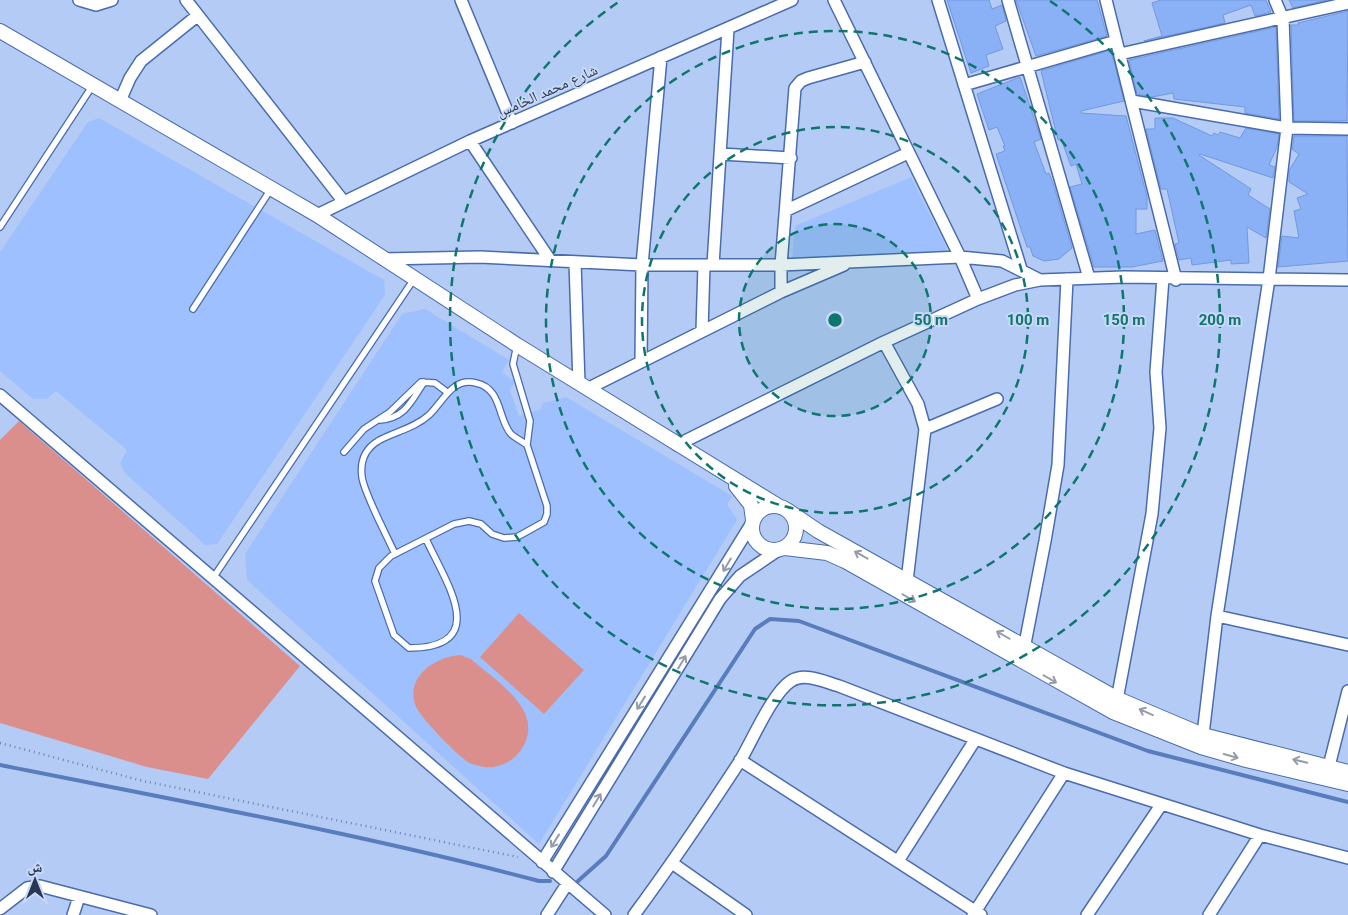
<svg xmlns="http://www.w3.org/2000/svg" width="1348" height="915" font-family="Roboto,'Noto Naskh Arabic',sans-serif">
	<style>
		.built { fill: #9ec0fe }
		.green { fill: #db8f8c }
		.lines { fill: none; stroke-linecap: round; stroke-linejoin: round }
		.stream { stroke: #597cbd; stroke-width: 4 }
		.building { fill: #8ab0f6; stroke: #7398dc }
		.service-casing { stroke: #4a6cad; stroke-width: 8 }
		.minor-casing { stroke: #4a6cad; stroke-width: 14 }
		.tertiary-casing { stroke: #4a6cad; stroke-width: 16 }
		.path { stroke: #7083a7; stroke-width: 2.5; stroke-dasharray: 1 4; stroke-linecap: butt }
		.service { stroke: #fff; stroke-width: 5.5 }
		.minor { stroke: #fff; stroke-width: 11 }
		.tertiary { stroke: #fff; stroke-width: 14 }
		.oneway { stroke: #949caa }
		.ring { fill: none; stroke: #0f766e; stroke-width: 2.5; stroke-dasharray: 9 6 }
		.labels { text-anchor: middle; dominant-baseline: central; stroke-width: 4; stroke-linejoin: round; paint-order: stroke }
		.street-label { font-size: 15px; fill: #283854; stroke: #c8d8f5 }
		.centre { fill: #0f766e; stroke: #c8d8f5; stroke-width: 2.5 }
		.ring-label { font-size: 15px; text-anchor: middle; font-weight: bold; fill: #0f766e; stroke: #c8d8f5; stroke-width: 4; stroke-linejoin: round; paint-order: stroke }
	</style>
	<rect width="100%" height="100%" fill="#b4cbf6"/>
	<path class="built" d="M99,118L384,280L385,295L217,544L205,545L125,473L120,463L127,450L56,391L47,399H33L0,371V252L88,122Z
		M911,177L947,248L943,256L792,259L795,226Z
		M425,309L509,360L502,372L515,382L510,390L519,416L541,409L543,403L566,397L732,496L727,504L737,520L539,844L247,580L245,554L402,314Z"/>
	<path class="green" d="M19,421L300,666L208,779L147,767L0,723V440Z
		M519,613L584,670L544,714L480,657Z
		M460,655L471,659C494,680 543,708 524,745C518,757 508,764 494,767C488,768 474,766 468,762C458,756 421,718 416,707C404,677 435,657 460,655Z"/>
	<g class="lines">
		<path class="stream" d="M0,765C180,801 361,834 539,881H550
			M578,881L606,856L755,629L770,619L799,621L1148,751L1348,802"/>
	</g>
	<path class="building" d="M947,0H989L992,9L1002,5L1006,21L995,26L1003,49L986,55L989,66L971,73Z
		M1016,0H1097L1107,36L1036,56Z
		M1161,0H1266L1271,12L1255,16L1251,5L1223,15L1225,23L1144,41L1162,36L1152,3Z
		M1289,0H1327L1293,8Z
		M1348,11L1347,121H1294L1291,25H1299L1298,23Z
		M1276,27L1279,119L1245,113V107L1174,99L1173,93L1152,97L1137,94L1129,60Z
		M1111,50L1124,101L1081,111V113L1126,116L1147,197V209H1136V234L1155,230L1163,261L1132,267H1094L1070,187L1082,184L1076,164L1071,166L1061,139L1058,140L1041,71Z
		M1020,77L1041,139L1034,142L1046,174L1049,173L1053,183L1072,248L1059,259L1044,261L1033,256L1030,247H1027L996,154L1005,151L1003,146H1005L997,127L989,130L977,94Z
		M1155,118H1173L1212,136L1214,133L1218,135L1220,132L1240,138L1246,128L1279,134L1277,147L1269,165L1275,167L1273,178L1200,154L1199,155L1251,189L1248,195L1270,209L1266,238L1247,227L1249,263L1231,264V260L1192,265L1191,258L1179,260L1175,244L1179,243L1167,189H1161L1146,129H1155Z
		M1294,136H1347L1348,261L1278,267L1282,236L1299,238L1294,211L1301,209L1297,198L1308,194L1289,182V171L1299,154L1292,149Z"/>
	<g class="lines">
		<defs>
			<path id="service" d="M0,227L93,85
				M193,309L271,189
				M380,420C405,418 411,402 424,382
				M344,452L364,429L390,412L421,382L435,383L447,392
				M426,539C445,581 493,648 409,648L394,635L375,581L379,568L391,556L454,524L469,521L481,524L492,534L504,538L517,537L544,522L547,514V506L527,445L530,421L513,364L517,345
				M395,554C387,536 364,493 362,477C360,462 365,449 378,441C394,432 415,428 429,415C443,402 452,377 476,383C502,388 498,420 511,434C515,438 522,441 527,445
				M213,578L414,279"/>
			<path id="minor" d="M79,0L96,5L112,0
				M186,0L344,202
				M461,0L512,123
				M834,0L960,257L978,299
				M938,0L1021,269
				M1008,0L1089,278
				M1106,0L1176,280
				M1120,54L1348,3
				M964,85L1116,41
				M120,101L130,78L141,61L197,16
				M1132,101L1287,128L1348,129
				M470,141L550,260
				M721,154L791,158
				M787,210L908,153
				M317,215L470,141L792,0
				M383,259L480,257L642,265H781L960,257L1002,261L1040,280
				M575,262L579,384
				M713,265L728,29
				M781,292V265L795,88L801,81L808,78L865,62
				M702,331L704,265
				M884,342L918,404L925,429L907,581
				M641,361L642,265L661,57
				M587,389L781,292L844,265
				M0,395L605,915
				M925,429L997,399
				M677,445L884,342L978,299L1015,285L1040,280L1124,277L1348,280
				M1217,616L1348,645
				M1023,654L1045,541L1058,465L1067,279
				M1116,705L1152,514L1160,428L1156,372L1163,278
				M1202,743L1217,616L1269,279L1287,128L1283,19L1275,0
				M740,760L981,915
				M1327,774L1348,691
				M898,861L975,740
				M542,862L752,523
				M672,863L746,915
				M553,872L720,599L740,576L777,551
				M0,909L27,888L40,886L151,915
				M73,915L79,897
				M547,915L567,884
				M634,915C671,865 706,813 740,761C752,741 773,692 791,681C805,672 825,682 839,686L1064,773L1260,835L1348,858
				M973,915L1064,773
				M1087,915L1161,805
				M1209,915L1260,835"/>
			<path id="tertiary" d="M0,31L317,215L517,345L780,507
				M736,486L751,505L753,520
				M752 528a22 22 0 1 1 44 0a22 22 0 1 1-44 0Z
				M787,510L818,531L1118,699L1203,735L1348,772
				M785,548L827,553L845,561L1113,712L1201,747L1246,760L1348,784"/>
		</defs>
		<use href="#service" class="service-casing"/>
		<use href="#minor" class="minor-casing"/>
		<use href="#tertiary" class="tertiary-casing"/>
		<path class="path" d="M0,743L143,781L518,857"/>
		<use href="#service" class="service"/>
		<use href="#minor" class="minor"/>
		<use href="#tertiary" class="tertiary"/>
	</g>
	<defs><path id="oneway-shaft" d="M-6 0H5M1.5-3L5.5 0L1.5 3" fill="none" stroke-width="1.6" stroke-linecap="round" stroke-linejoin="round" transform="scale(1.25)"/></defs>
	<g class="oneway">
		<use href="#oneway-shaft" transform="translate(861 555) rotate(-151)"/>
		<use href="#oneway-shaft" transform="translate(727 565) rotate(121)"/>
		<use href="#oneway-shaft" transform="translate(909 598) rotate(30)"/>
		<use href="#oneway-shaft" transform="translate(1003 635) rotate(-150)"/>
		<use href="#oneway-shaft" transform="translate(682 662) rotate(-59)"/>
		<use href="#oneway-shaft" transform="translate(1050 679) rotate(30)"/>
		<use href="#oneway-shaft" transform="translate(641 703) rotate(122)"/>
		<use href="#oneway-shaft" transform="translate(1146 712) rotate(-156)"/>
		<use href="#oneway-shaft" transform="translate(1231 756) rotate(16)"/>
		<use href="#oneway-shaft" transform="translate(1300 761) rotate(-166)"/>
		<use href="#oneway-shaft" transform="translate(597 800) rotate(-59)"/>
		<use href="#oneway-shaft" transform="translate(555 841) rotate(122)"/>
	</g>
	<circle cx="835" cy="320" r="96" fill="#0f766e" fill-opacity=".12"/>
	<g class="ring">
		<circle cx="835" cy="320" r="96"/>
		<circle cx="835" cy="320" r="193"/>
		<circle cx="835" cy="320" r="289"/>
		<path d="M1050 1A385 385 0 1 1 620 1"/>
	</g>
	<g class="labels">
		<g class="street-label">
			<text transform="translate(547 91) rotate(-24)">شارع محمد الخامس</text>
		</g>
	</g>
	<circle cx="835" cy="320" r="8" class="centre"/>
	<g class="ring-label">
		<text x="931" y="325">50 m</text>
		<text x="1028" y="325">100 m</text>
		<text x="1124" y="325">150 m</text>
		<text x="1220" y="325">200 m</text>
	</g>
	<g transform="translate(35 880)" stroke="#c8d8f5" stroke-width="4" paint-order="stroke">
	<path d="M0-4L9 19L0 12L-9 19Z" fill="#283854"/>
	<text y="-8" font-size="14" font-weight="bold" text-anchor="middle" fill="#283854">ش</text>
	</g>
</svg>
